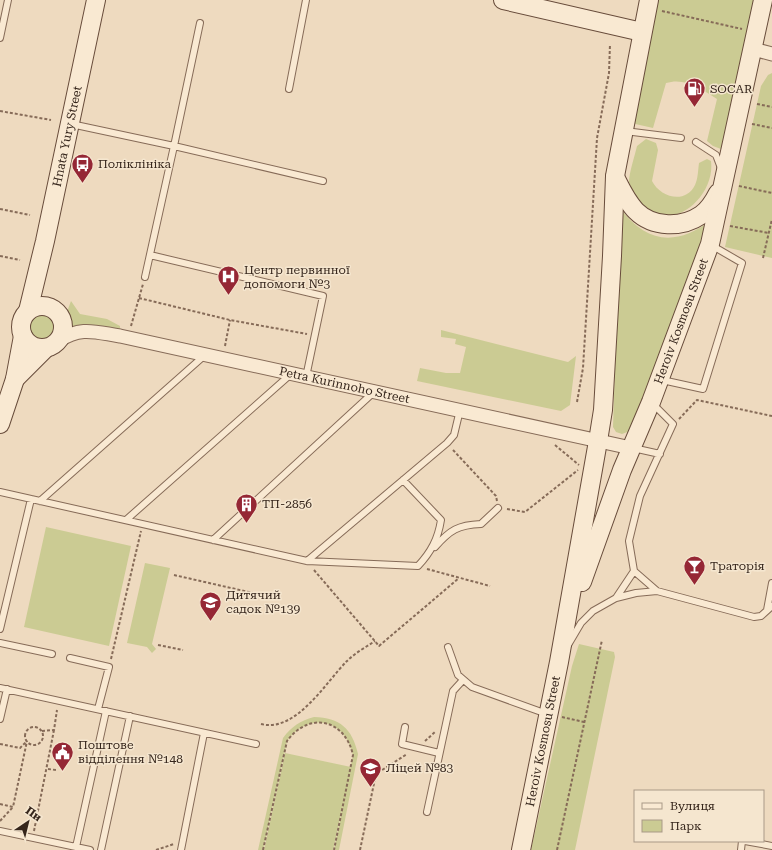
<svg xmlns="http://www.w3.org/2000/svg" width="772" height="850" font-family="'Roboto Serif',serif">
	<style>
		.green { fill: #cbcb93 }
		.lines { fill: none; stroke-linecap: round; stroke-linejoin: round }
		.lane-casing { stroke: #866b58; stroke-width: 8 }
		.street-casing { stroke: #866b58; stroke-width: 15 }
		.secondary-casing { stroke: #684c3b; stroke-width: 20 }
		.path { stroke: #866b58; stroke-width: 2; stroke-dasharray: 3 2; stroke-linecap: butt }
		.lane { stroke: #f9e9d2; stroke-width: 6 }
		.street { stroke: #f9e9d2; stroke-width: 13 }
		.secondary { stroke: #f9e9d2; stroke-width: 18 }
		.labels { text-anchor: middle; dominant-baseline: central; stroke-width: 3; stroke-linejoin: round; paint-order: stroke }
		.poi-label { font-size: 12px; fill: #36261c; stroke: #f5e6cf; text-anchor: start }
		.street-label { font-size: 12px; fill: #36261c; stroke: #f5e6cf }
	</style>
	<rect width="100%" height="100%" fill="#eedabf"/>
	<path class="green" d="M656,0H757L727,146L721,149L713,146L707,141L717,99C702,89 685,77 666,83L653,128L631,123Z
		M772,73V258L725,247L761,86L768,75Z
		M646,139L656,143L658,150L652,181C660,197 685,205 695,185C698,179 698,170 699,163L707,159L711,161C716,200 664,240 637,199C634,195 630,188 629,182C629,173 635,155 637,146Z
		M620,208C646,243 676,247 711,220L630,431L622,434L616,432L613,427Z
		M71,301L80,314L107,319L120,326V334H64V320Z
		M30 327a12 12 0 1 1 24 0a12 12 0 1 1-24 0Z
		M441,330L568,362L576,356L570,405L561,411L417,381L420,368L446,373H460L466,347L455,344L456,339L441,337Z
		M46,527L131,546L109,646L24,627Z
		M145,563L170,568L152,644L156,649L152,653L147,647L127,643Z
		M579,644L614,652L615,657L575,850H531L572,666Z
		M314,717C340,718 352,728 358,754L339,850H334L353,755C345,719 309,711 287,741L263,850H258L283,738C292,726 300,721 314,717Z
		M285,753L351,767L333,850H264Z"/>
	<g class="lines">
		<defs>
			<path id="lane" d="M0,38L8,0
				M289,89L306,0
				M71,124L174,146L200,23
				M625,131L681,138
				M696,142L716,155L721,168
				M150,255L323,296L306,377
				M145,277L174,146L323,181
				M662,380L703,389L742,263L711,245
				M653,404L673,424L640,496L629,541L634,571L657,591
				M633,448L660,454
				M0,492L307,561L418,566C431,552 438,539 441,520L403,480
				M40,501L205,355
				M126,520L291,374
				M213,540L374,392
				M435,547C450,530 458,525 481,524L498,508
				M307,561L447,443L454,435L460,410
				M616,598L634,571
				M767,610L772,583
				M0,629L31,499
				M0,643L52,654
				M568,645L581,623L593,611L616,598L636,593L657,591L754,617L761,616L772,606
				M448,647L458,675L472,687L547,714
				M70,658L109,667L98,709
				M0,688L256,744
				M0,719L7,689
				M405,727L402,744L439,753
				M427,812L453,691L463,680
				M0,831L90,850
				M745,841L772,846
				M76,847L106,711
				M101,850L130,716
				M181,850L204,733
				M741,850L742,841"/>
			<g id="street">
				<path d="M753,49L772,54"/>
				<path id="s1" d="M58,341C82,326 94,332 120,336L631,448"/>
			</g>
			<g id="secondary">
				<path d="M503,0L642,32"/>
				<path d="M615,177C621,189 627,202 636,211C653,228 682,228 701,215C708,210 714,201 718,193"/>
				<circle cx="42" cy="327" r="21"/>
				<path id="s2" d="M28,311L45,241L96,0"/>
				<path d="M15,379L46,348"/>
				<path d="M0,424L15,379L23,336"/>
				<path id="s3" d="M582,582L622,470L651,402L710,244L763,0"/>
				<path id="s4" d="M521,850L559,662L598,441L603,410L612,256L615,176L649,0"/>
			</g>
		</defs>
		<use href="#lane" class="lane-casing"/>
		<use href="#street" class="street-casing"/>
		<use href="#secondary" class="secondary-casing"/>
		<path class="path" d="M662,11L742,29
			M757,104L772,107
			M0,111L51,120
			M752,124L772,128
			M739,186L772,193
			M0,209L30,215
			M730,226L769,233
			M0,256L20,260
			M763,258L772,219
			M139,298L230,320L307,334
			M131,326L143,284
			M225,346L230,320
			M577,402L583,368L597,138L609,73L610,44
			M679,419L697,400L772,416
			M555,445L579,465
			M453,450L496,496L497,501
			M507,509L525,512L578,470
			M427,569L490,586
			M314,570L379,646L459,578
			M174,575L253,593
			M158,645L183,650
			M111,659L141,531
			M562,717L584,722
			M261,724C296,733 326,682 347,661C355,653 366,647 375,641
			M25 736a9 9 0 1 1 18 0a9 9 0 1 1-18 0Z
			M42,731L54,730L57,710
			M425,741L435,732
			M0,744L20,748L26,742
			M48,769L56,770
			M0,804L13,807L27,741
			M0,821L13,807
			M34,831L54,730
			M156,850L174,844
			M263,850L287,741C309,711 345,719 353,755L334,850
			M360,850L376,774L407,754
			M557,850L602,640"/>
		<use href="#lane" class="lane"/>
		<use href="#street" class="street"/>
		<use href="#secondary" class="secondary"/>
	</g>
	<defs>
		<symbol id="fuel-pin" viewBox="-11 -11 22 30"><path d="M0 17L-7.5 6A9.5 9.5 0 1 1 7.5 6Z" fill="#952735" stroke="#f5e6cf"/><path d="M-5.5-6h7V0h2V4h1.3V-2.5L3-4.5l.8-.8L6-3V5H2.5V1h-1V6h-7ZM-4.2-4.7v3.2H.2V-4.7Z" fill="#fff"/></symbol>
		<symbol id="bus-pin" viewBox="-11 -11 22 30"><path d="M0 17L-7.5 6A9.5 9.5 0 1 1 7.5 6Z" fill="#952735" stroke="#f5e6cf"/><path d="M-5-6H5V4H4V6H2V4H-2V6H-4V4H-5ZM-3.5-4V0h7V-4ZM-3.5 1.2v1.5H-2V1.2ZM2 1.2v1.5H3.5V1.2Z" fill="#fff"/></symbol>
		<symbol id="hospital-pin" viewBox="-11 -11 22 30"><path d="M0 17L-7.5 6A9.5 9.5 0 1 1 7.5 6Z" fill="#952735" stroke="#f5e6cf"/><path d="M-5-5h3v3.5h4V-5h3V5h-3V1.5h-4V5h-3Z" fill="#fff"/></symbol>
		<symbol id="building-pin" viewBox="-11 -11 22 30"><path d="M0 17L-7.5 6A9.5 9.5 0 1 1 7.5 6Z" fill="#952735" stroke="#f5e6cf"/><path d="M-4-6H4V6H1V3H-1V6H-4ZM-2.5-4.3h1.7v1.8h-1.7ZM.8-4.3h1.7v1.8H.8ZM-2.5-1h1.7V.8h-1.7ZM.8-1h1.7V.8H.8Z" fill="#fff"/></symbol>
		<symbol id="bar-pin" viewBox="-11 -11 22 30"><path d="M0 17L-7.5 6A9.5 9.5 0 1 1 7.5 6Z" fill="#952735" stroke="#f5e6cf"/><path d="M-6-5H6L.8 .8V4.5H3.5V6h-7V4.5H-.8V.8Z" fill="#fff"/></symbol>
		<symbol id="school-pin" viewBox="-11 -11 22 30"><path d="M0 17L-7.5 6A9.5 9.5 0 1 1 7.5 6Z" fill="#952735" stroke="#f5e6cf"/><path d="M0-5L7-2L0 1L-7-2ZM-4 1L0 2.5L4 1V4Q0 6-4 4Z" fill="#fff"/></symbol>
		<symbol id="civic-pin" viewBox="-11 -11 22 30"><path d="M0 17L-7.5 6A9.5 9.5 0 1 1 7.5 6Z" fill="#952735" stroke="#f5e6cf"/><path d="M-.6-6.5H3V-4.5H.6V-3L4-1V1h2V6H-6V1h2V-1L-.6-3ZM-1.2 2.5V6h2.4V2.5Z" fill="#fff"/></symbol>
	</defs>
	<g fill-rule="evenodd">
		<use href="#fuel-pin" x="682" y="76" width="25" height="34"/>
		<use href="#bus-pin" x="70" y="152" width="25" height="34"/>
		<use href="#hospital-pin" x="216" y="264" width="25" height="34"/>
		<use href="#building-pin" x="234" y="492" width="25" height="34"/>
		<use href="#bar-pin" x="682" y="554" width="25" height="34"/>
		<use href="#school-pin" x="198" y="590" width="25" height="34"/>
		<use href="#civic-pin" x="50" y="740" width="25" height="34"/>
		<use href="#school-pin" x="358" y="756" width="25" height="34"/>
	</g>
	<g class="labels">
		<g class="poi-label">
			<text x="710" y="89">SOCAR</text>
			<text x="98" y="164">Поліклініка</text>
			<text x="244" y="270">Центр первинної<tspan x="244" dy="14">допомоги №3</tspan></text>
			<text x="262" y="504">ТП-2856</text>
			<text x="710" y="566">Траторія</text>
			<text x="226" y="595">Дитячий<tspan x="226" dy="14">садок №139</tspan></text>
			<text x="78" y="745">Поштове<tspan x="78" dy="14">відділення №148</tspan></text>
			<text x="386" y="768">Ліцей №83</text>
		</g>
		<g class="street-label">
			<text stroke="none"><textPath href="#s2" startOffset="179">Hnata Yury Street</textPath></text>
			<text stroke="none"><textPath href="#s3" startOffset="279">Heroiv Kosmosu Street</textPath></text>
			<text stroke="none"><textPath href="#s1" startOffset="294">Petra Kurinnoho Street</textPath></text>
			<text stroke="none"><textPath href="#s4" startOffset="111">Heroiv Kosmosu Street</textPath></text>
		</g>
	</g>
	<rect x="634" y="790" width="130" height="52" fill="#f5e6cf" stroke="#a99987"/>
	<rect x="642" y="803" width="20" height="6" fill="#f9e9d2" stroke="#a99987"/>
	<text x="670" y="810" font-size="12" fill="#36261c">Вулиця</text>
	<rect x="642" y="820" width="20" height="12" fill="#cbcb93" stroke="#a99987"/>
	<text x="670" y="830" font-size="12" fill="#36261c">Парк</text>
	<g transform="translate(28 822) rotate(35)" stroke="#f5e6cf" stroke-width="3" paint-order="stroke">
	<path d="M0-3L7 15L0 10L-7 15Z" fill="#36261c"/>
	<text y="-6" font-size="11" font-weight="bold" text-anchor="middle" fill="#36261c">Пн</text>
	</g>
</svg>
